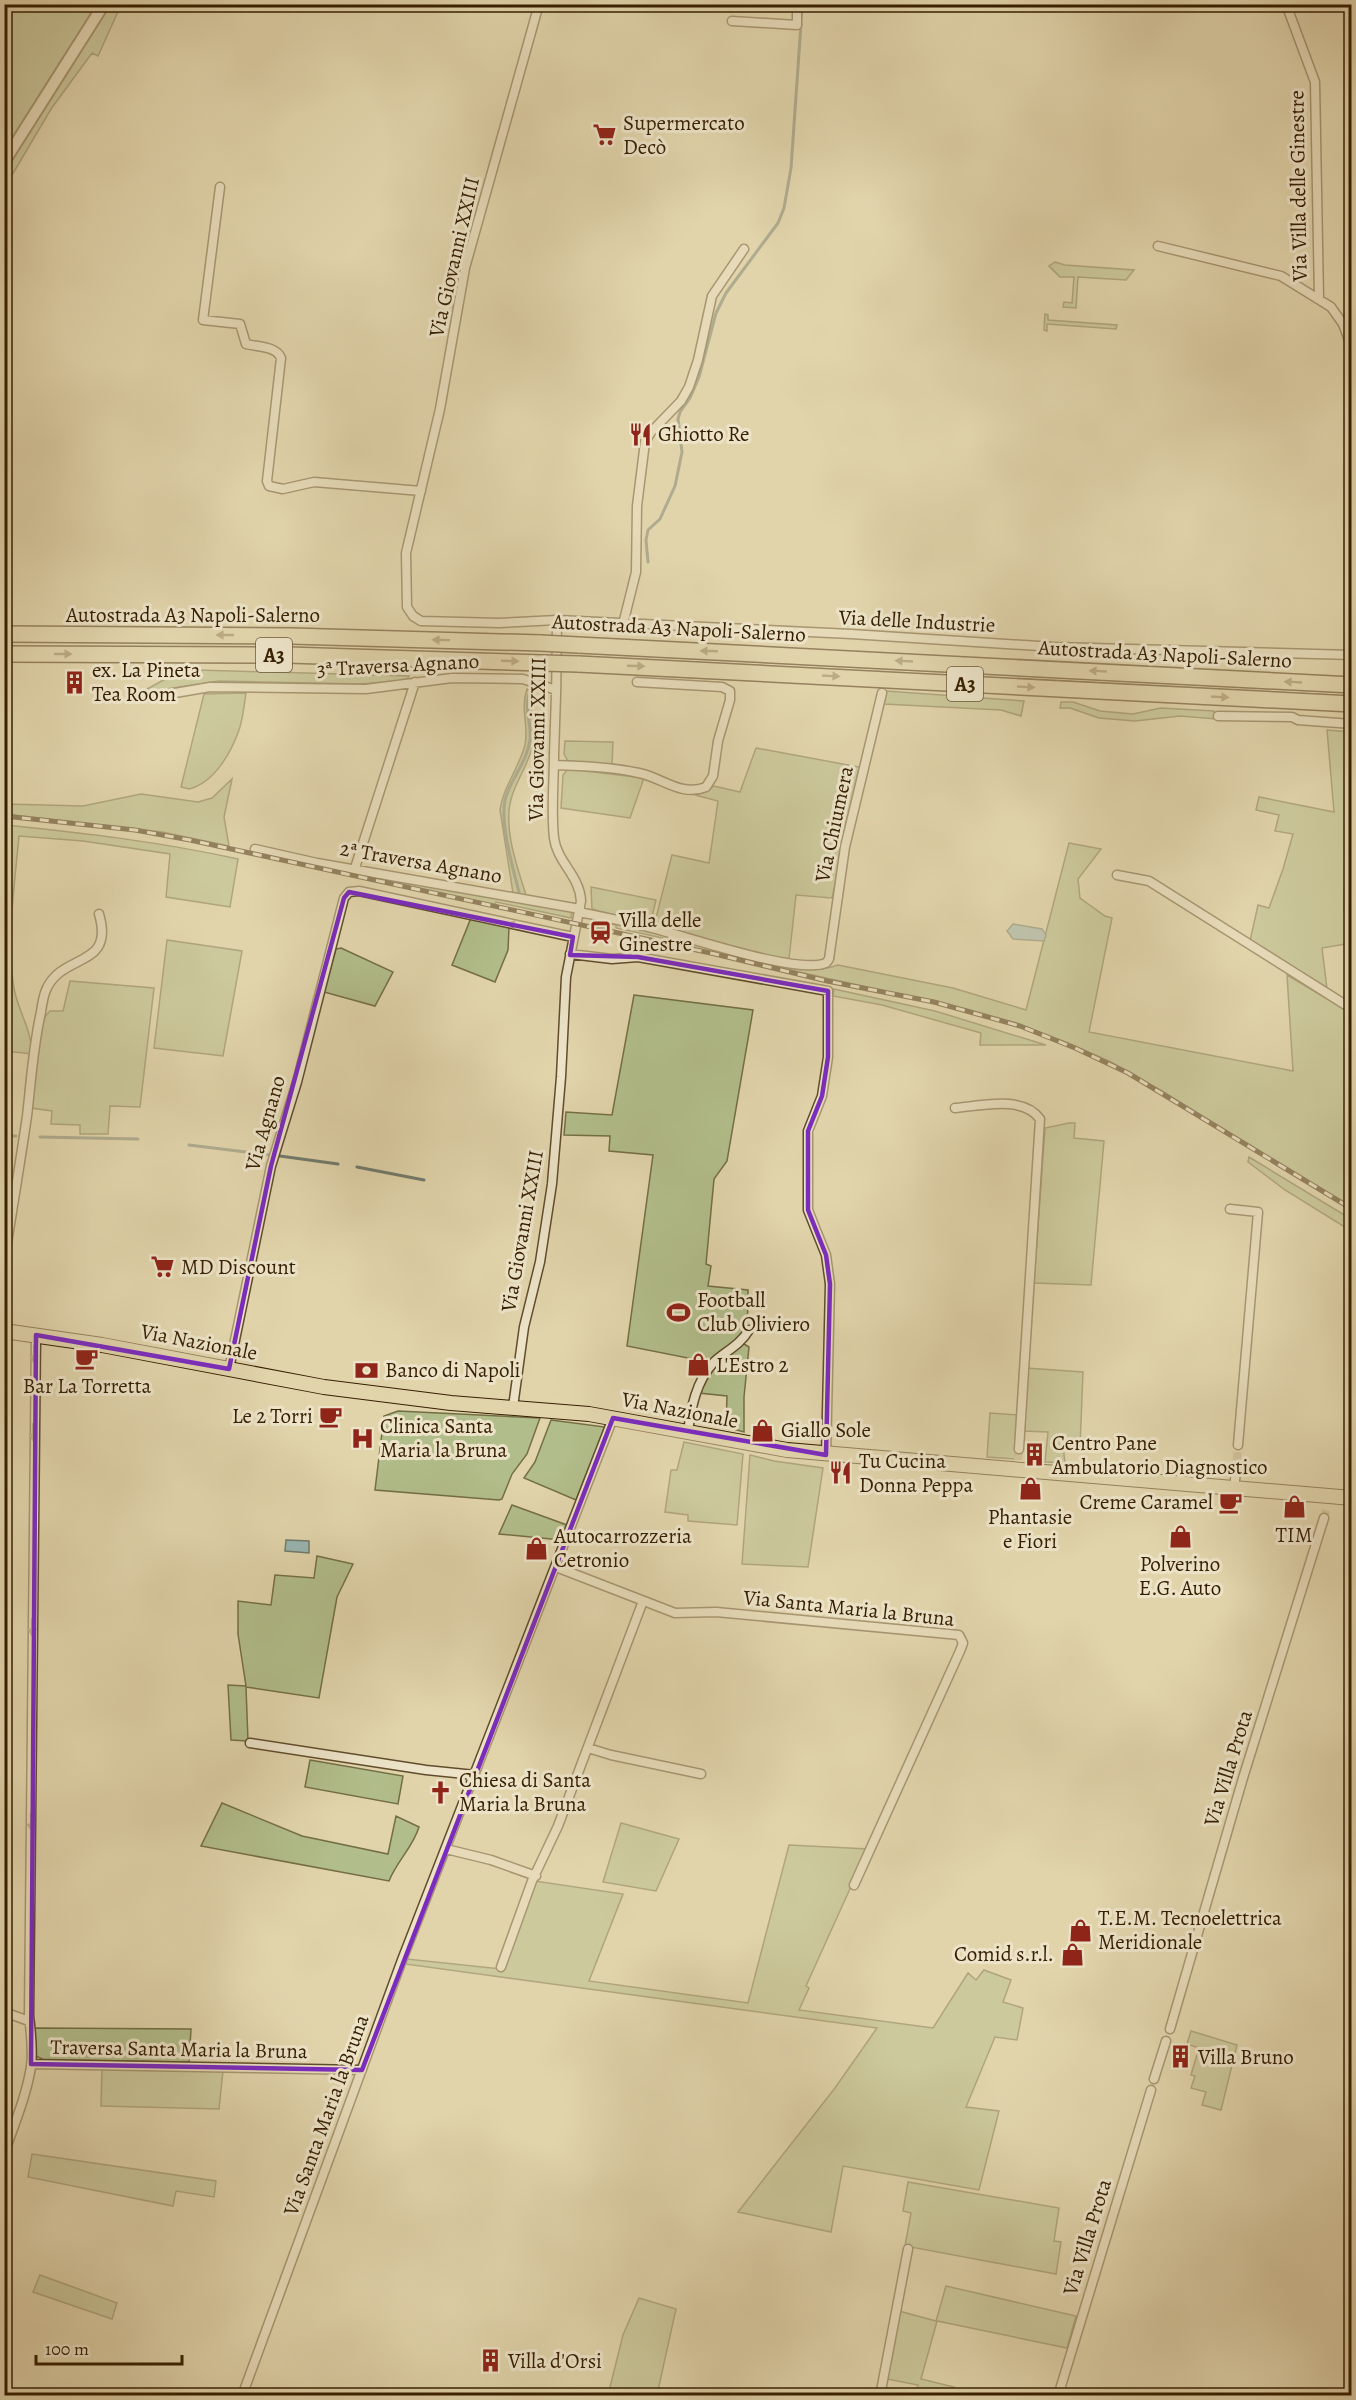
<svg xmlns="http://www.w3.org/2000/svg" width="1356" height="2400" font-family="Alegreya,serif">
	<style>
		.green { fill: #b1bd8a; stroke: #746e45; stroke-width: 1.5 }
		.water { fill: #98b6b3; stroke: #717a6b; stroke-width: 1.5 }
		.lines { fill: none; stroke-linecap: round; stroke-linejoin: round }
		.stream { stroke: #717a6b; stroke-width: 3 }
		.minor-tunnel { stroke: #bfb089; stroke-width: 8; stroke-dasharray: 8 4; stroke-linecap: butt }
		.minor-casing { stroke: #614c2b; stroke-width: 11 }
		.tertiary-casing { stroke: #614c2b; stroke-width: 14 }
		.primary-casing { stroke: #361f00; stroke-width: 16 }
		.motorway-casing { stroke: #361f00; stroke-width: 18 }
		.minor { stroke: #ece3c8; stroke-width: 8 }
		.tertiary { stroke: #ece3c8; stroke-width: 10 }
		.primary { stroke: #e1d4ab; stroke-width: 14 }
		.motorway { stroke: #e1d4ab; stroke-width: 15 }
		.rail-casing { stroke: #361f00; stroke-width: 5 }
		.rail { stroke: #ece3c8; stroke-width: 3; stroke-dasharray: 9; stroke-linecap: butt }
		.motorway-bridge-casing { stroke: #361f00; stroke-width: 18; stroke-linecap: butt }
		.motorway-bridge { stroke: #e1d4ab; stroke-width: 15 }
		.oneway { fill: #8c7a56 }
		.oneway2 { fill: #9a8b6e }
		.marked { fill: none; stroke: #7b2cbf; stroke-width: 4.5; stroke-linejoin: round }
		.labels { text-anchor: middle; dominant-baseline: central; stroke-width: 6; stroke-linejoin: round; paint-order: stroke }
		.shield { fill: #ece3c8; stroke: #6d5a3c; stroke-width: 1.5 }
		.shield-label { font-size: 20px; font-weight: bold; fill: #361f00 }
		.poi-label { font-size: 21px; fill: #361f00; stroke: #ece3c8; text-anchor: start }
		.street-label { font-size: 21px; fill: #361f00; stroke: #ece3c8 }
	</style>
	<rect width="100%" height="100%" fill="#e1d4ab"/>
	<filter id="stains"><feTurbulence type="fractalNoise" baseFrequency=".00333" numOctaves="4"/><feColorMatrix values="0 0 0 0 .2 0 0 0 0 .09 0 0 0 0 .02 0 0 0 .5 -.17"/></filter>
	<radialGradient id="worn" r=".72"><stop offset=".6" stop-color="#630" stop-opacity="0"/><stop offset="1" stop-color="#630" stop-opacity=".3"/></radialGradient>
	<path class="green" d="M4,5H121L98,56L92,53L51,109L5,187Z
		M1055,262L1065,265L1134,270L1126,280L1078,277L1076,308L1063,307L1064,302L1072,303L1074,277H1060L1049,266Z
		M1045,314L1048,315V320L1117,325L1116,329L1047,324V331L1044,330Z
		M198,670L409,676L407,680L362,684L219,681L140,693L169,677Z
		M527,689L535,695C527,709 536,725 534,740C531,760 518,777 512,796C502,826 517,866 526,895L513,893L500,810C503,787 519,768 525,745C529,726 520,709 527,689Z
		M886,691L1024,701L1021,716L1001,710L884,704Z
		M246,693C244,705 243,719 239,730C231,753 214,783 189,789L181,787L204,694Z
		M1061,702H1073L1100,711L1133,714L1161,708L1214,711L1216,719L1180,716L1135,721L1099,718L1070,708H1060Z
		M1327,730L1351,732V890H1344V912L1351,927V943L1322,948L1327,989L1250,941L1258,905L1269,908L1283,869L1293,834L1275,831L1279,815L1256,810L1259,797L1334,812Z
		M565,741L613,742L612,765L568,761L564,754Z
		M756,748L859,767L832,898L796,895L789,959L756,954L654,926L672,855L709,863L718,801L695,795L706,792L714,786L740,792Z
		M568,769L644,778L630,818L561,808L563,775Z
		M232,779L224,817L229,846L162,832L5,814V804L83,806L141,794L198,802L212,798Z
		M5,825C84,833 161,842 238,859L230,907L166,897L170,854L83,841L19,836C15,881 5,949 15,993C20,1014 32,1032 32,1054L5,1051Z
		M1069,843L1101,849L1078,879L1080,898L1105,916L1112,918L1089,1032L1293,1071L1287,975L1351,1013V1207L1162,1091L1109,1061L1068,1043L1016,1023L967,1009L672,944V940L616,928V925L602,922L603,920L789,966C806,969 821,971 838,965L953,988L1026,1010Z
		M329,867L572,910L571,918L496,902L495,905L329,870Z
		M591,887L656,900L650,925L592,909Z
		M471,918L509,927L508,950L495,982L452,965Z
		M167,940L242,951L223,1056L154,1048Z
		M341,948L393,972L375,1006L324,992L336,949Z
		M70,981L154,988L140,1107L110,1106L108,1134H80V1125L51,1124L52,1111L31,1108L42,1020L50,1011H63Z
		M834,989L935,1011L1046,1045H980L981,1033L882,1005L833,996Z
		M634,995L753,1010L727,1161L714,1179L706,1264L711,1266L708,1286L748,1290C748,1338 747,1335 708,1362L627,1346L653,1155L609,1151L610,1136L564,1135L566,1112L612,1115Z
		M1069,1123H1075L1074,1138L1104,1141L1091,1285L1034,1283L1045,1128Z
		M1249,1157L1351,1219V1231L1285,1190L1248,1162Z
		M744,1344L749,1347L744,1397V1432L726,1427L727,1396L699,1393C708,1370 725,1358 744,1344Z
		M1026,1368L1083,1372L1080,1446H1063L1065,1463L1045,1462L1048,1432L1023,1431Z
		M398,1411L540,1418L527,1454L512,1474L502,1499L499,1500L375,1490L384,1416Z
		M990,1413L1018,1415L1015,1459L987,1457Z
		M551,1420L605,1427L576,1500L524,1478L535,1462Z
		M684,1442L743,1454L737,1525L688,1521V1515L665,1512L671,1470H677Z
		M750,1455L774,1461L823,1468L808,1567L742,1564Z
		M512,1505L567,1525L561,1540L499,1534Z
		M317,1556L353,1564L337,1597L319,1698L246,1687L248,1741L231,1740L228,1685L246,1686L238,1634V1601L271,1605L275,1575L314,1578Z
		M310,1760L403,1776L398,1804L305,1787Z
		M222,1803L302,1836L388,1854L396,1816L419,1827C413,1847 397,1861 389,1881L201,1846Z
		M621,1823L679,1839L656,1891L603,1882Z
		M789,1845L868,1849L806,1986L809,1988L799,2010L933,2028L968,1973L976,1980L984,1970L1011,1980L1003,2002L1023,2008L1017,2040L995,2037L966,2107L999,2111L979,2190L843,2166L831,2232L738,2212L835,2088L877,2028L405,1964L407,1959L501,1969L535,1881L623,1894L589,1981L748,2003Z
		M34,2028L191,2029L189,2062L44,2060L34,2055Z
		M1191,2031L1237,2045L1221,2110L1202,2105L1206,2092L1191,2088L1195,2076L1191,2075L1199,2048L1187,2044Z
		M102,2069L223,2071L219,2109L101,2106Z
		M32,2154L216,2181L214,2197L176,2191L173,2206L28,2177Z
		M908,2182L1059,2208L1054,2241L1061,2242L1056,2274L905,2246L911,2213L903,2211Z
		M40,2275L117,2303L112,2319L33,2292Z
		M946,2286L1076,2316L1067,2348L937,2321L921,2379L954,2387L953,2395H916L918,2385L887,2379L899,2311L936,2321Z
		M639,2298L676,2309L657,2395H608L623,2335Z"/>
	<path class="water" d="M1013,924L1042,929L1046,935L1044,941L1013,939L1007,931Z
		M286,1540L309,1541V1553L285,1551Z"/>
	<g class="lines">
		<path class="stream" d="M801,18L802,4
			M648,562L646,540L648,530L660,519L675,486L682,452L678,419L680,412L690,398L699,377L716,313L726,293L778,223L784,208L791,168L801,24
			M519,892C513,869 500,823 505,800C510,780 527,762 530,740C532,725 524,709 529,694
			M4,1136H16
			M40,1137L138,1139
			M189,1145L271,1155
			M280,1156L338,1164
			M357,1167L424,1180"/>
		<path class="minor-tunnel" d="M1018,1460L1019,1449
			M1236,1472L1238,1445
			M1324,1518L1327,1508"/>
		<defs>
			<path id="minor" d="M539,4L465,268L440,409L406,553L407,607L413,616L421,621L499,623L557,620L851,634L1054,647L1352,655
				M1286,4L1315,82L1319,299
				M732,21L797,25V4
				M220,187L203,320L240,324L246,344C258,347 276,346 281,358L267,481L269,486L283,489L314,482L421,491
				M1158,246L1281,276L1331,307L1343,324L1352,348
				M623,624L636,572L637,506L645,442L651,432L681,401L689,387L698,360L712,296L744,249
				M169,694L210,687L366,689L452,678L523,679L556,690
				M1218,716L1292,717L1298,720L1352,724
				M554,765C583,766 611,767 639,773C663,778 681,797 706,787L713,776L718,741L730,700V691L722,687L637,682
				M255,849L317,863L580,909
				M355,868L415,682
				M1117,875L1149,881L1352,1009
				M579,912C603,917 628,922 652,928C686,936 797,975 826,963L829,959L845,847L882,693
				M570,954L612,959L638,957L828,991V1057L822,1096L808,1131V1210L826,1255L830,1284L826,1455
				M955,1108C980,1106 1023,1095 1040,1119L1019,1449
				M1230,1209L1258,1212L1238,1445
				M4,1261C12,1212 20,1164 27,1116C31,1082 33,1047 41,1012C42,1005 43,997 46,990C62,952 115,969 99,914
				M229,1369L271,1166L297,1082L344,898L349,892L359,891L573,937
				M513,1407L524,1327L540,1262L552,1184L561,1077L566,977L581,901C580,876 557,862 554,838C551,811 554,782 554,755C556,710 557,665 557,620
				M688,1432C691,1408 696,1381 714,1362C726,1351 740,1345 749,1330
				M1234,1488L1236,1472
				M556,1567L675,1613L716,1612L959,1635L963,1643L960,1651L854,1885
				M250,1743L426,1770L475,1775
				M588,1748L611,1755L701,1774
				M446,1849L491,1860L536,1876
				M501,1967L532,1881L558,1826L643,1601
				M4,2012L29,2021
				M1170,2029L1243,1778L1324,1518
				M31,2064L362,2070
				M1154,2079L1166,2041
				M4,2154C14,2125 26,2097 31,2067C33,2051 31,2032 29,2016L36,1335
				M242,2396L402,1960L613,1418
				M880,2396L908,2249
				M1058,2396L1151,2090"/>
			<path id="tertiary" d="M4,162L104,4"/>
			<path id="primary" d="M4,1331L102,1345L324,1387L451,1403L589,1414L787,1450L1352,1498"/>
			<path id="motorway" d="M4,634L291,636L541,643
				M578,645L1352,685
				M4,654L288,655L543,663
				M578,664L1352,704"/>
		</defs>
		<use href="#minor" class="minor-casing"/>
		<use href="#tertiary" class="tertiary-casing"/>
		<use href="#primary" class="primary-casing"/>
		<use href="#motorway" class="motorway-casing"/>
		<use href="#minor" class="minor"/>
		<use href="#tertiary" class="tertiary"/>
		<use href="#primary" class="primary"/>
		<use href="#motorway" class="motorway"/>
		<defs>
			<path id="rail" d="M4,816L135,830L190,840L715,954L827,981L934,1002L1020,1026L1075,1048L1128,1073L1352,1209"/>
		</defs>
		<use href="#rail" class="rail-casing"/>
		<use href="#rail" class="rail"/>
		<defs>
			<path id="motorway-bridge" d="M541,643L578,645
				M543,663L578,664"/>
		</defs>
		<use href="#motorway-bridge" class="motorway-bridge-casing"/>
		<use href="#motorway-bridge" class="motorway-bridge"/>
	</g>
	<defs><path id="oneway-solid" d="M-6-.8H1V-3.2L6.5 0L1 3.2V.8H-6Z" transform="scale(1.5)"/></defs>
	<g class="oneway">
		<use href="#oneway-solid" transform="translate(225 635) rotate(-180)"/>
		<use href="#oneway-solid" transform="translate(441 640) rotate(-179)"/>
		<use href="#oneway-solid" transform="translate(709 651) rotate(-178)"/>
		<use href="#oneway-solid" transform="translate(63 654)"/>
		<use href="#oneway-solid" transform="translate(510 661) rotate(2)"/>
		<use href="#oneway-solid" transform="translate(904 661) rotate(-177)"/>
		<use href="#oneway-solid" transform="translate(636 666) rotate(2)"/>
		<use href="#oneway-solid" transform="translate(1098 671) rotate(-177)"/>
		<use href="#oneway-solid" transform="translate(831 676) rotate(3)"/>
		<use href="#oneway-solid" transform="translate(1293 682) rotate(-177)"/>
		<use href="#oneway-solid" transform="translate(1026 687) rotate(3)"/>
		<use href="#oneway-solid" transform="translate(1220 697) rotate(3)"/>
	</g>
	<g class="oneway2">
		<use href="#oneway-solid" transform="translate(516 925) rotate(-168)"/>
		<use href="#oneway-solid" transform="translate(34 1354) rotate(92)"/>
		<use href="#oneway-solid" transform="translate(33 1432) rotate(90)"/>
		<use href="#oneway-solid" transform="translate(32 1627) rotate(91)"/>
		<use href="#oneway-solid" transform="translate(31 1822) rotate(90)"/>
	</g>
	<path d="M0 0H1356V2400H0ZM349,892L573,937L570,955L638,957L828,991V1057L822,1096L808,1131V1210L826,1255L830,1284L826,1455L613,1418L362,2070L31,2064L36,1335L229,1369L271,1166L344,898Z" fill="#e1d4ab" fill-opacity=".55" fill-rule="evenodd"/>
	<path class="marked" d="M349,892L573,937L570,955L638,957L828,991V1057L822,1096L808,1131V1210L826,1255L830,1284L826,1455L613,1418L362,2070L31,2064L36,1335L229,1369L271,1166L344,898Z"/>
	<defs>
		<symbol id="supermarket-bare" viewBox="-9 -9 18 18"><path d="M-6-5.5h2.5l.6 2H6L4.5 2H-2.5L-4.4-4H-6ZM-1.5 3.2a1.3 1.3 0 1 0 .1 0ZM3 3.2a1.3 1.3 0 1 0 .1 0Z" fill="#8f2418" stroke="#ece3c8" stroke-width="2.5" paint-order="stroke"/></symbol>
		<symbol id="restaurant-bare" viewBox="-9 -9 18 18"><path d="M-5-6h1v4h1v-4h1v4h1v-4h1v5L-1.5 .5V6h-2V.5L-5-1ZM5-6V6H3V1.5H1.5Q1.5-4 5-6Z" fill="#8f2418" stroke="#ece3c8" stroke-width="2.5" paint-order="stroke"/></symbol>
		<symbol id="building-bare" viewBox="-9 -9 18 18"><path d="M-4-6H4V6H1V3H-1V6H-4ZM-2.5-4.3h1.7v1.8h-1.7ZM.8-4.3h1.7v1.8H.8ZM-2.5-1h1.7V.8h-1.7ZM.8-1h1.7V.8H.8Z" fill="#8f2418" stroke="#ece3c8" stroke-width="2.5" paint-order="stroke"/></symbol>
		<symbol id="station-bare" viewBox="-9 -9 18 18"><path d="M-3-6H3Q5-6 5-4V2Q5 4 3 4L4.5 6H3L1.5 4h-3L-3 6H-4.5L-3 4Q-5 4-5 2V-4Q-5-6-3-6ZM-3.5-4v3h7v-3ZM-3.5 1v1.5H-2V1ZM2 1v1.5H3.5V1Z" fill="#8f2418" stroke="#ece3c8" stroke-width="2.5" paint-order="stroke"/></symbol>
		<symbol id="stadium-bare" viewBox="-9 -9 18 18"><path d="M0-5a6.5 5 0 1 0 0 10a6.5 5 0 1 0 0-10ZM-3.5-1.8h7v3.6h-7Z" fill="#8f2418" stroke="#ece3c8" stroke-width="2.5" paint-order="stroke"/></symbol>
		<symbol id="cafe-bare" viewBox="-9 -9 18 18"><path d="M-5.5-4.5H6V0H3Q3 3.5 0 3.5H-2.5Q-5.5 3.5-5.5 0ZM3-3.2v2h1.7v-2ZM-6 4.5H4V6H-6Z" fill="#8f2418" stroke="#ece3c8" stroke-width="2.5" paint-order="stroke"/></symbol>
		<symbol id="shop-bare" viewBox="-9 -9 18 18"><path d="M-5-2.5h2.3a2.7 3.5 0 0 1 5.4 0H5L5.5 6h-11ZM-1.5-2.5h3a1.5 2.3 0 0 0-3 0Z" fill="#8f2418" stroke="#ece3c8" stroke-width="2.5" paint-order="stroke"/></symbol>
		<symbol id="bank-bare" viewBox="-9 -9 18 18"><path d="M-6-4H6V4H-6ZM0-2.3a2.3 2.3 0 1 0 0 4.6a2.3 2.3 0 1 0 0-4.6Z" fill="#8f2418" stroke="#ece3c8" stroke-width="2.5" paint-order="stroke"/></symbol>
		<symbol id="hospital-bare" viewBox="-9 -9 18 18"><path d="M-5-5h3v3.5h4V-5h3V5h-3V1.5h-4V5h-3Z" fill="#8f2418" stroke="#ece3c8" stroke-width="2.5" paint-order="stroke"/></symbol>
		<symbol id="church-bare" viewBox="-9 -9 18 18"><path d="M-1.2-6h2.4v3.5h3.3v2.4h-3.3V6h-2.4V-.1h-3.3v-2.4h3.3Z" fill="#8f2418" stroke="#ece3c8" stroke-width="2.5" paint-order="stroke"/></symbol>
	</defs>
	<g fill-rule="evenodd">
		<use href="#supermarket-bare" x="588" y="118" width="33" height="33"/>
		<use href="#restaurant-bare" x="624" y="418" width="33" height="33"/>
		<use href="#building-bare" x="58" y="666" width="33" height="33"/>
		<use href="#station-bare" x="584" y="916" width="33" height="33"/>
		<use href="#supermarket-bare" x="146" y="1250" width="33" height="33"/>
		<use href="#stadium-bare" x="662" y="1296" width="33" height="33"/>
		<use href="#cafe-bare" x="70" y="1342" width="33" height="33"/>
		<use href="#shop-bare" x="682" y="1348" width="33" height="33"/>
		<use href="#bank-bare" x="350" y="1354" width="33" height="33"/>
		<use href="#cafe-bare" x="314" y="1400" width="33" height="33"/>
		<use href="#shop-bare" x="746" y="1414" width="33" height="33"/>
		<use href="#hospital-bare" x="346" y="1422" width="33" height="33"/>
		<use href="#building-bare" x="1018" y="1438" width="33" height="33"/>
		<use href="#restaurant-bare" x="824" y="1456" width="33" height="33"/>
		<use href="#shop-bare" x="1014" y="1472" width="33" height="33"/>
		<use href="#cafe-bare" x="1214" y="1486" width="33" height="33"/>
		<use href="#shop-bare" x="1278" y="1490" width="33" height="33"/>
		<use href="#shop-bare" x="1164" y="1520" width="33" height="33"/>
		<use href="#shop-bare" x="520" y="1532" width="33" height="33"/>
		<use href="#church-bare" x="424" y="1776" width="33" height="33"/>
		<use href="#shop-bare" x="1064" y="1914" width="33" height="33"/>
		<use href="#shop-bare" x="1056" y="1938" width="33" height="33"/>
		<use href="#building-bare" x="1164" y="2040" width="33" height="33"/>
		<use href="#building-bare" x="474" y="2344" width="33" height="33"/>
	</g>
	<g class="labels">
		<g class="shield">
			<rect x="256" y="638" width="36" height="34" rx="4.5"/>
			<rect x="947" y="667" width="36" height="34" rx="4.5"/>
		</g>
		<g class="shield-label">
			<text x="274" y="655">A3</text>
			<text x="965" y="684">A3</text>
		</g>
		<g class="poi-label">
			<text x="623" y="123">Supermercato<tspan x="623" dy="24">Decò</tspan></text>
			<text x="658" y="434">Ghiotto Re</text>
			<text x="92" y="670">ex. La Pineta<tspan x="92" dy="24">Tea Room</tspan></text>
			<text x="619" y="920">Villa delle<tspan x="619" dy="24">Ginestre</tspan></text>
			<text x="181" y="1267">MD Discount</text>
			<text x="697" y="1300">Football<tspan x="697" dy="24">Club Oliviero</tspan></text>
			<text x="716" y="1365">L'Estro 2</text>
			<text x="385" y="1370">Banco di Napoli</text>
			<text x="87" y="1386" text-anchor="middle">Bar La Torretta</text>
			<text x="313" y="1416" text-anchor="end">Le 2 Torri</text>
			<text x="380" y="1426">Clinica Santa<tspan x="380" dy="24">Maria la Bruna</tspan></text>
			<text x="781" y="1430">Giallo Sole</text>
			<text x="1052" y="1443">Centro Pane<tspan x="1052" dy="24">Ambulatorio Diagnostico</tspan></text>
			<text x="859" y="1461">Tu Cucina<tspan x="859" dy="24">Donna Peppa</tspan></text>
			<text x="1213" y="1502" text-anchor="end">Creme Caramel</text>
			<text x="1030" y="1517" text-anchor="middle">Phantasie<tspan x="1030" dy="24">e Fiori</tspan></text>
			<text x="1294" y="1535" text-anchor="middle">TIM</text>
			<text x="554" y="1536">Autocarrozzeria<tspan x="554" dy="24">Cetronio</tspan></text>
			<text x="1180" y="1564" text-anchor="middle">Polverino<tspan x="1180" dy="24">E.G. Auto</tspan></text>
			<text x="459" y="1780">Chiesa di Santa<tspan x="459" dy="24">Maria la Bruna</tspan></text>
			<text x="1098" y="1918">T.E.M. Tecnoelettrica<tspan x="1098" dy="24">Meridionale</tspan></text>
			<text x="1054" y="1954" text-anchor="end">Comid s.r.l.</text>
			<text x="1198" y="2057">Villa Bruno</text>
			<text x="508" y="2361">Villa d'Orsi</text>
		</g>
		<g class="street-label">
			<text transform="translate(1298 186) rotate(-91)">Via Villa delle Ginestre</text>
			<text transform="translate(454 257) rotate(-77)">Via Giovanni XXIII</text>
			<text x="193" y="615">Autostrada A3 Napoli-Salerno</text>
			<text transform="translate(917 621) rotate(3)">Via delle Industrie</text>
			<text transform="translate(679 628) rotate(3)">Autostrada A3 Napoli-Salerno</text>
			<text transform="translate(1165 654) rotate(3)">Autostrada A3 Napoli-Salerno</text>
			<text transform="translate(398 665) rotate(-3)">3ª Traversa Agnano</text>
			<text transform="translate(537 739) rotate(-89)">Via Giovanni XXIII</text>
			<text transform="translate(834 824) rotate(-78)">Via Chiumera</text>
			<text transform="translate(421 862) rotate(10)">2ª Traversa Agnano</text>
			<text transform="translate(265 1123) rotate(-74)">Via Agnano</text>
			<text transform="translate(522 1231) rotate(-80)">Via Giovanni XXIII</text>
			<text transform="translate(199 1342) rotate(11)">Via Nazionale</text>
			<text transform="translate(680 1410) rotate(11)">Via Nazionale</text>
			<text transform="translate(849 1608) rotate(6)">Via Santa Maria la Bruna</text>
			<text transform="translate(1228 1768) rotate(-73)">Via Villa Prota</text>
			<text transform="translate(179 2049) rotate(1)">Traversa Santa Maria la Bruna</text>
			<text transform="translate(326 2115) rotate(-70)">Via Santa Maria la Bruna</text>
			<text transform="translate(1087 2237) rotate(-73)">Via Villa Prota</text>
		</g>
	</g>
	<rect width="1356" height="2400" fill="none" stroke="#e1d4ab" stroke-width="24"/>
	<rect x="6" y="6" width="1344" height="2388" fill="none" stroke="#361f00" stroke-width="3"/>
	<rect x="12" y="12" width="1332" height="2376" fill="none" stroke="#361f00" stroke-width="1.5"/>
	<path d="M36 2355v9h146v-9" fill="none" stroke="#361f00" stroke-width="3"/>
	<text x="45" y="2355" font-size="18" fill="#361f00" stroke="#ece3c8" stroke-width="4.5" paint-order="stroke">100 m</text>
	<rect width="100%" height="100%" filter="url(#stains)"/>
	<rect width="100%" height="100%" fill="url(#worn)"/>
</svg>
